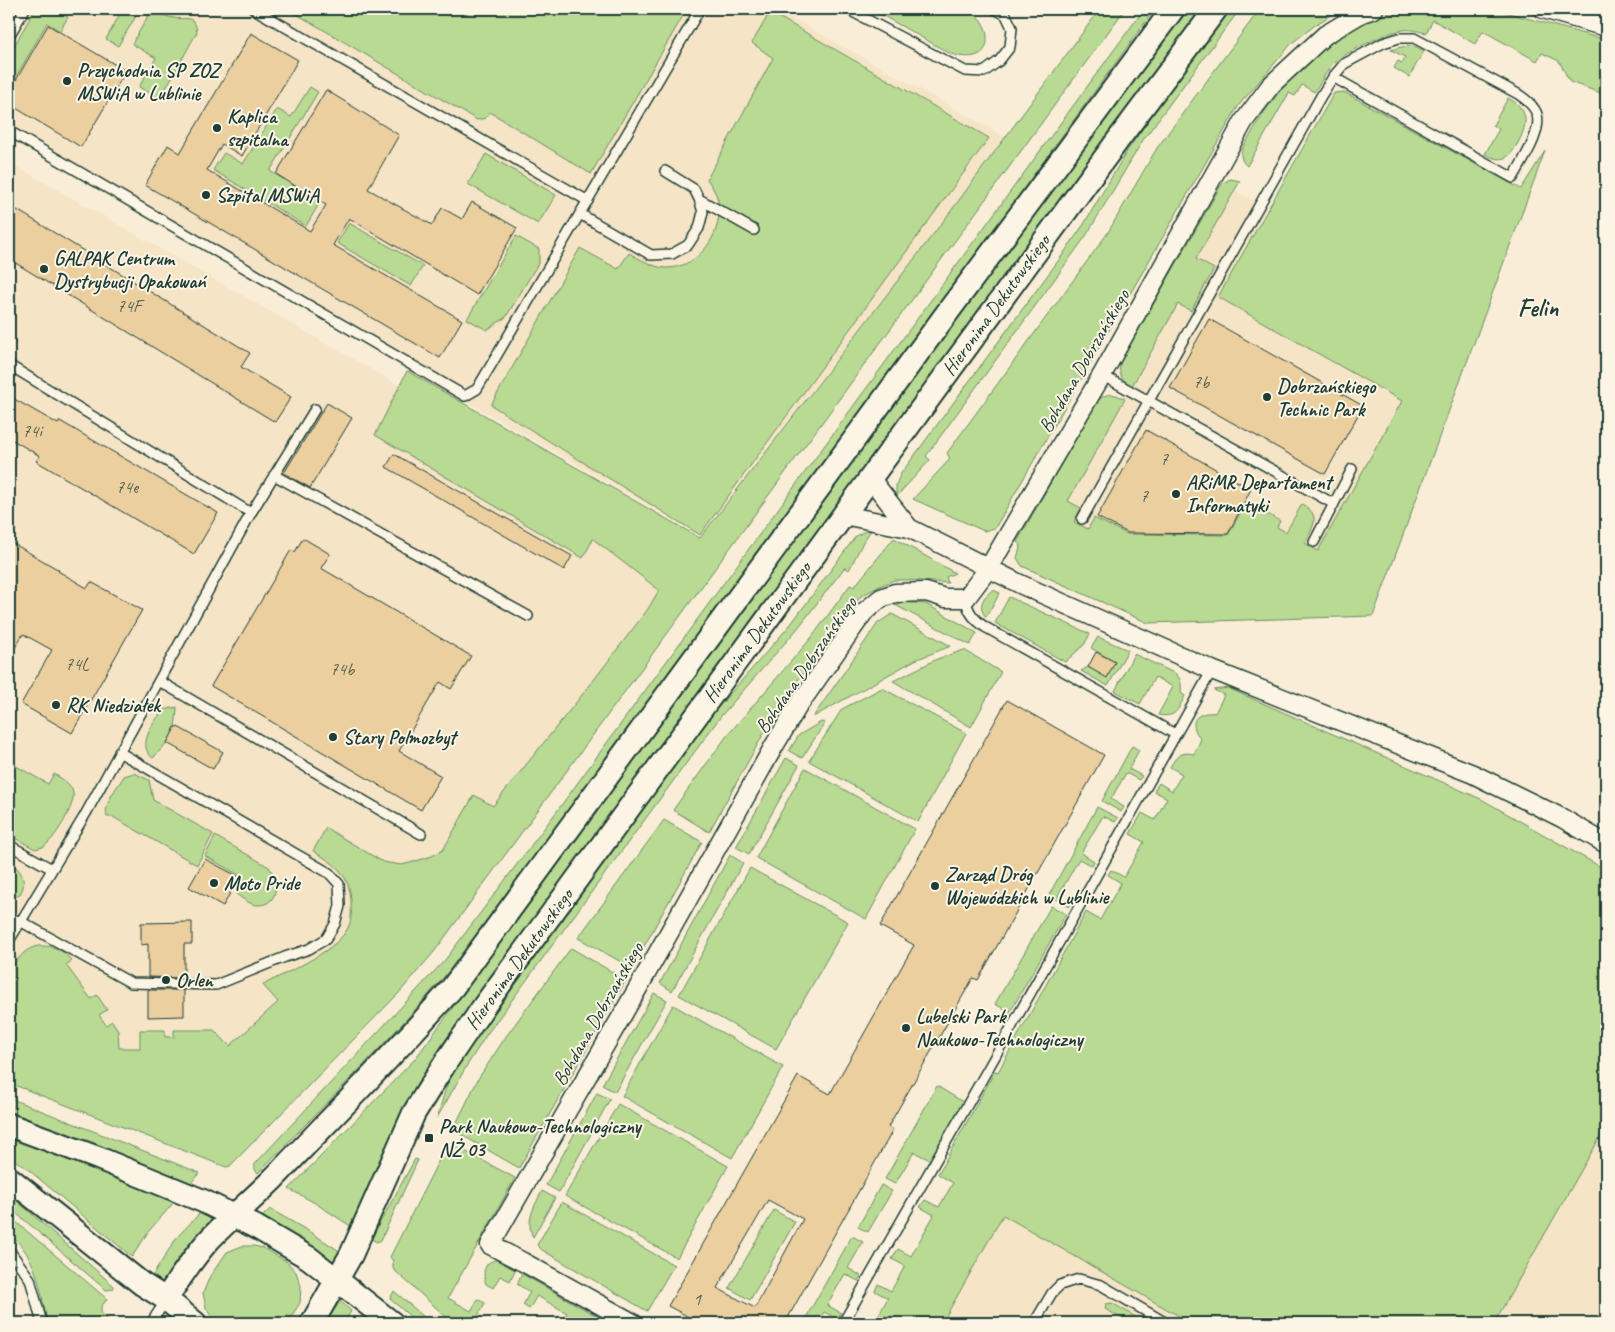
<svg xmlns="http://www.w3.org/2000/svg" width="1615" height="1332" font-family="Caveat,sans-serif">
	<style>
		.built { fill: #f5e4c6 }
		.green { fill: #b9da93; stroke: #6c8c64 }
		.building { fill: #ebcf9f; stroke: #1f3d34; fill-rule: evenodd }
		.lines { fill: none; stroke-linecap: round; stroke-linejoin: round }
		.service-casing { stroke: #1f3d34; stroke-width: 12 }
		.minor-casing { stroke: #1f3d34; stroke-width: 21 }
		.tertiary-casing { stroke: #1f3d34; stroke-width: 26 }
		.service { stroke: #fcf5e5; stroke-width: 9 }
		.minor { stroke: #fcf5e5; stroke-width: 18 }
		.tertiary { stroke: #fcf5e5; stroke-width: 22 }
		.poi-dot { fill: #1f3d34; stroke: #fcf5e5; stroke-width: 2 }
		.labels { text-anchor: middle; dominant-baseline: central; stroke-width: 4; stroke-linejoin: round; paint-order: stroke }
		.number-label { font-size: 18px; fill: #52624f }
		.poi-label { font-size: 20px; font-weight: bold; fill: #1f3d34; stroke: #fcf5e5; text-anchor: start }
		.street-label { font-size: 20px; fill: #1f3d34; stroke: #fcf5e5 }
		.district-label { font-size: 25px; font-weight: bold; fill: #1f3d34; stroke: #fcf5e5 }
	</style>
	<rect width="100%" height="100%" fill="#f9edd7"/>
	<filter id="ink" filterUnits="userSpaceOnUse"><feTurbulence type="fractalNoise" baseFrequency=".02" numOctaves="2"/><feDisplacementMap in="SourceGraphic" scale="10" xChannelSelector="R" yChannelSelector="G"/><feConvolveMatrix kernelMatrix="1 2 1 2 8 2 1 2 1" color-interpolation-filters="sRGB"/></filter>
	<g filter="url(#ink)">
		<path class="built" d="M9,9H776L1007,138L700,535L9,139Z
			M9,162L688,551L620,664L278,1075L9,1059Z
			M1234,190L1468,313L1315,618L1148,623L1027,568Z
			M1606,1126V1323H1494Z
			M1003,1215L1191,1323H942Z"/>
		<path class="green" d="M35,9H53L68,17L60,31L47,23L9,89V55Z
			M123,9L136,16L118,46L106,39Z
			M152,9C158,13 166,17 174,18C186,20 195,14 197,32L160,99L139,87L156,58L132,44Z
			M288,9H687L591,174L490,112L486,118L477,120Z
			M871,9H963C969,12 975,14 980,19C984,24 987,31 987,38C988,59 967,59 951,54Z
			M1100,9H1125L434,952L399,993L230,1166L226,1167L9,1083C9,1056 9,1029 9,1002C9,994 7,982 9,975C14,961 27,945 42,946C55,946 64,951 72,961L66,965L91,999L97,995L107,1010L99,1015L106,1025L112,1021L118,1030L119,1048H140V1030H165V1037H174V1030H214L230,1046L278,1002L263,985C286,972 342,950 350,923C352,916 351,908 351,900C349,873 334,863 313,851L326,828L383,862L401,865L410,863L432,856L443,850L474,795L493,806L590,685L648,609L659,590L593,539L583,558L375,435L407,371L700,538L951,211Z
			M1144,9H1155L465,952C401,1030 328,1101 258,1173C255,1171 254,1167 255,1164L445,960L557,811Z
			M1183,9H1201L446,1039C406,1098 379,1162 352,1227L315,1203L289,1189L415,1059Z
			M1230,9H1240L1143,140L1086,236L926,456L930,460L896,497V485L900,475L1061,257L1084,224L1127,151L1200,47Z
			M1260,9H1341L1318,23L1292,43L1239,105L995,528L984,531L913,499L950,459L947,453L1107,234L1157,148Z
			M1406,9H1494L1606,40V95L1570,82L1559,61L1542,53L1537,61L1483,31L1475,44L1433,20L1426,33C1418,31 1411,29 1403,30C1387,32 1341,54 1331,66C1325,74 1320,84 1314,92L1302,85L1295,96L1289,93L1247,166C1243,163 1241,159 1241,153C1242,147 1247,141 1250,136C1268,102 1301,62 1332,39C1354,23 1380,15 1406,9Z
			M770,12L989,138L700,535L491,405L580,248L618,269L629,253C640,259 653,267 665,268C695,269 719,240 719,211C719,208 719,203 718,200C716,192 711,185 707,179L773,58L752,43Z
			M1413,46L1424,51L1409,77L1394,68L1398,61L1402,63L1405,57L1391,50L1401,47Z
			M310,87L318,92L270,171L320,202L306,226L213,170L224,153L243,164L277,109L291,117Z
			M1344,92L1521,189L1545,151L1373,616L1148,623L1022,566L1017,558L1021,545L1017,542L1097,401C1107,392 1114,393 1125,399L1068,501L1081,508L1074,522L1088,529L1094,518L1127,534L1228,535L1246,502L1280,521L1277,527L1286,532L1302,504C1322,516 1313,526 1305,543L1318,551L1402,401L1218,297L1334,93Z
			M1508,98C1529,109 1528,123 1519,141C1510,158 1503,164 1485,154L1499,129L1493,125Z
			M486,154L556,195L538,224L468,184Z
			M1230,179L1240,181L1196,259L1214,269L1191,311L1178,304L1132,386C1122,380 1118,375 1120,363L1220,187L1223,183Z
			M349,223L423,266L411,286L337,243Z
			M516,236L539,249V262L506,317L487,330L467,319Z
			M872,529L863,542L849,570L845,567L798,628L721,716L487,1034L466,1067L437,1118L448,1081L467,1051L708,719L791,624L856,536L863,532Z
			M894,538L955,573L946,577L948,583L907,580H894L880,586L861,596L809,664L769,724L709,832L673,810L726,737L812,637L850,585L854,587Z
			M993,590L1000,593L986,617C977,607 983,596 993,590Z
			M1009,597L1090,634L1084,645L1065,662L995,623Z
			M903,602L926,604L977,633L970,645L895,605Z
			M892,614L951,646L915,660L813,717L878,623Z
			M1098,637L1128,650L1108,686L1081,671L1088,667L1107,677L1115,662L1091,648Z
			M964,650L1001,672L971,727L893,681L937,659Z
			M1134,654L1176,674C1181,679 1182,686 1181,693L1185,696C1177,711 1176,718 1158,715L1173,687L1155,677L1140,704L1115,691Z
			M882,688L966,733L918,822L809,761L842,709Z
			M1228,688L1481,799L1606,870V1127L1494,1323H1191L1003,1215L942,1323H874L888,1298L875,1291L878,1284L891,1291L905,1266L892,1259L898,1249L911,1256L934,1215L920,1207L925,1200L939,1207L953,1183L938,1174L995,1071L998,1072L1086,912L1100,920L1121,883L1108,875L1111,870L1124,877L1144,842L1130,834L1142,813L1155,820L1167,798L1154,791L1159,783L1172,791L1182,774L1170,767C1176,756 1181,751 1194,754L1201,739C1187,723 1195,711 1215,713L1224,695L1214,690Z
			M177,707C176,734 171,739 153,758C136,747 153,721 164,710Z
			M821,722L825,723L802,758L789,751L799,735Z
			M1132,746L1139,750L1129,769L1142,776L1139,780L1126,773L1111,799L1124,807L1121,812L1102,801Z
			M786,758L799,765L749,854L736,847Z
			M9,762L48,784L54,774C62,779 71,783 73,793C76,805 53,842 43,847C40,848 38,848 35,849L9,835Z
			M805,768L915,829L866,919L756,858Z
			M134,773L149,780L153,800L213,834L197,865L113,817H107C103,803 117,788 124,776Z
			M1097,807L1118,818L1115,822L1103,816L1081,853L1094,861L1092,866L1079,859L1058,896L1071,904L1069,907L1049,895Z
			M664,820L702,842L632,968L578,938Z
			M215,836L269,867C278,880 280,905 258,905C250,905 242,898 236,894L244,878L205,856Z
			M730,855L743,863L672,991L660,983Z
			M9,862C21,868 28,882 20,894L9,901Z
			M750,868L848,922L776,1049L679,995Z
			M1051,906L1066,914L1010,1012L995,1004Z
			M571,948L626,980L519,1168L453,1130L478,1079L507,1035Z
			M654,993L667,1000L615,1092L602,1085Z
			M673,1005L783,1067L732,1158L622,1096Z
			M937,1086L963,1102L930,1160L914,1152L895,1184L885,1179Z
			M597,1093L610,1099L559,1192L546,1185Z
			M9,1098L200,1173L187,1187L52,1129L9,1112Z
			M618,1104L728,1166L677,1258L565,1196Z
			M9,1134L176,1200L148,1232L132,1257L24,1166L9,1157Z
			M448,1142L515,1178L448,1298L471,1311L478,1299L485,1303L478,1316L491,1323H453L393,1269V1261L390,1257Z
			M415,1159L418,1160L381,1240L377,1242L371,1239Z
			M881,1185L892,1191L868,1232L858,1227Z
			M542,1191L555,1198L533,1237C525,1221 535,1205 542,1191Z
			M9,1194L114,1286L113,1289L106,1290L9,1207Z
			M562,1202L674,1265L647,1311L542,1250L537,1245Z
			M270,1209L310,1232L341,1252L334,1266L259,1220Z
			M203,1210L218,1216L164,1284L153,1275L177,1237Z
			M774,1210L795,1222L750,1300L729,1288Z
			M9,1216L107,1299L101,1307V1312L110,1323H47C41,1291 37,1255 9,1234Z
			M852,1236L863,1242L848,1268L861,1276L858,1281L845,1274L827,1305L841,1313L837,1319L824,1312L817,1323H803Z
			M242,1246H254L263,1248L286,1261L296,1272L301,1286L300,1303L287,1323H219L214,1321L206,1308L203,1293L210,1276L227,1252Z
			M497,1260L515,1270L510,1281L500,1276L493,1288L486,1284C482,1272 484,1261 497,1260Z
			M522,1274L609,1323H585L573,1316L569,1323H561L567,1313L537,1296L529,1309L523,1305L530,1292L517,1284Z
			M394,1291L431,1323H418L390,1299Z
			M340,1301L351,1311L344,1323H326Z
			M1112,1303L1146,1323H1130L1105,1309L1106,1304Z"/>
		<path class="building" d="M48,25L126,71L81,147L9,104V92Z
			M251,33L298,60L242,156L222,144L207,170L310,231L326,205L276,174L326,90L399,135L368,189L432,225L442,208L462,219L472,202L517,228L477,295L349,218L333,245L462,320L440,358L145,185L168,145L180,153Z
			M9,205L250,353L241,367L291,397L275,422L9,259Z
			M1209,319L1363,406L1325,474L1170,388Z
			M9,396L58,424L60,421L218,513L194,554L36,461L40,456L9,438Z
			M327,403L352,418L310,488L284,473Z
			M1146,430L1251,489L1228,534L1128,533L1097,517Z
			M394,454L572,556L564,570L386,467Z
			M303,538L330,554L321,568L471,656L451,689L440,682L399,751L441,776L421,810L211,686L291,550L295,552Z
			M9,541L59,570L58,571L87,588L91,582L142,610L72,733L21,704L52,650L23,634L9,658Z
			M1096,652L1115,662L1107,678L1088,667Z
			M1007,700L1104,755L978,980L973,978L888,1127L893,1130L785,1323H700L668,1306L798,1076L830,1094L914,945L880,926ZM768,1200L803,1219L755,1308L717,1288Z
			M176,726L223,752L213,769L167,743Z
			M205,859L239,877L223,906L189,887Z
			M192,922V944H184V978L148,977V944L141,945V923Z
			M148,990H184V1016L148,1017Z"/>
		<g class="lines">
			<defs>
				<path id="service" d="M254,9L588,201
					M847,9L965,71L984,72L999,61L1010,47L1012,28L1006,15L995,9
					M9,36L25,9
					M9,131L465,396L477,389L700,9
					M699,199L754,230
					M580,214L651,255L672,254L688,245L699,228L703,212L699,199L694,189L665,171
					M9,365L251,513
					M1102,375L1334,504
					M274,475L528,616
					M1082,519L1321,96L1333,77L1344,64L1383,43L1399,38H1414L1518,94C1524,98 1531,103 1535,110C1546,127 1522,162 1513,178L1333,77
					M1314,542L1352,469
					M966,598C967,612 975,620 985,627L1175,734
					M159,681L421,834
					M9,845L52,869
					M9,918L20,921L131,983L216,985L285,957L309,949L326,939L335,924L340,906L339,884L329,873L119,752
					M9,941L85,815L251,513L315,409
					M9,1250L30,1279L42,1323
					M151,1323L166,1300
					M843,1323L989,1067L1212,670
					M1034,1323L1052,1293L1060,1285L1079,1279L1101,1285L1166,1323"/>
				<path id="minor" d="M1543,9L1606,27
					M870,478L909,528
					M843,515L909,528L1020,584L1212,670L1473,774L1562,818L1606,844
					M633,1323L523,1262L490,1245L642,981L774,746L798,706L864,612L881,598L895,593L926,592L945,598H966L988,569L1102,375L1244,121L1271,85L1325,35L1362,13L1374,9"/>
				<path id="tertiary" d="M9,1125L98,1158L203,1201L256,1227L309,1258L392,1323
					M9,1178L142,1284L166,1299L195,1323
					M166,1299C179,1279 192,1259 208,1241C229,1219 252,1200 274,1178C334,1115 396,1053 453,987L947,313L1173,9
					M312,1323L351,1255L414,1113L444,1065L484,1006L1118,140L1216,9"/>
			</defs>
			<use href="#service" class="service-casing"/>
			<use href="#minor" class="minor-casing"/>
			<use href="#tertiary" class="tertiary-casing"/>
			<use href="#service" class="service"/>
			<use href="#minor" class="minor"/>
			<use href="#tertiary" class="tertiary"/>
		</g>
	</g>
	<g class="poi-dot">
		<circle cx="67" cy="81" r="5"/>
		<circle cx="217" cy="128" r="5"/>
		<circle cx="206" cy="195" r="5"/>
		<circle cx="44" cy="269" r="5"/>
		<circle cx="1267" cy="397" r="5"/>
		<circle cx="1176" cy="494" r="5"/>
		<circle cx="56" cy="705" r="5"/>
		<circle cx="333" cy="737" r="5"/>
		<circle cx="214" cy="883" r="5"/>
		<circle cx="935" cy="886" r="5"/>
		<circle cx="166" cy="980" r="5"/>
		<circle cx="906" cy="1028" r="5"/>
		<rect x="424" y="1133" width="10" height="10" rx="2.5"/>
	</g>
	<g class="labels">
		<g class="number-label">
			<text x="129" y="306">74F</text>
			<text x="1201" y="382">7b</text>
			<text x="32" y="431">74i</text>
			<text x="1164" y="459">7</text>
			<text x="127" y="487">74e</text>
			<text x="1144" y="496">7</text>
			<text x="77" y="664">74L</text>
			<text x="342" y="669">74b</text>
			<text x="697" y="1299">1</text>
		</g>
		<g class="poi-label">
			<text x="77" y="70">Przychodnia SP ZOZ<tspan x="77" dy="23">MSWiA w Lublinie</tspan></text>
			<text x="227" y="116">Kaplica<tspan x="227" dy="23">szpitalna</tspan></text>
			<text x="216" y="195">Szpital MSWiA</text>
			<text x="54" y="258">GALPAK Centrum<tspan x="54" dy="23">Dystrybucji Opakowań</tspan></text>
			<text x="1277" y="386">Dobrzańskiego<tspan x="1277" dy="23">Technic Park</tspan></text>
			<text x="1186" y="482">ARiMR Departament<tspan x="1186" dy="23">Informatyki</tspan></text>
			<text x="66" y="705">RK Niedziałek</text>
			<text x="343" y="737">Stary Polmozbyt</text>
			<text x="945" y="874">Zarząd Dróg<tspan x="945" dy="23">Wojewódzkich w Lublinie</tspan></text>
			<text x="224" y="883">Moto Pride</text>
			<text x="176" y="980">Orlen</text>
			<text x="916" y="1016">Lubelski Park<tspan x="916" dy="23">Naukowo-Technologiczny</tspan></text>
			<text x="439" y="1126">Park Naukowo-Technologiczny<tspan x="439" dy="23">NŻ 03</tspan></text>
		</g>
		<g class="street-label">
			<text transform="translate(996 305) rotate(-54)">Hieronima Dekutowskiego</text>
			<text transform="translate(1084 361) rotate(-60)">Bohdana Dobrzańskiego</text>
			<text transform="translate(757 632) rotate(-54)">Hieronima Dekutowskiego</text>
			<text transform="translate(806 665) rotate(-55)">Bohdana Dobrzańskiego</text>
			<text transform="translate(519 959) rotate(-54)">Hieronima Dekutowskiego</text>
			<text transform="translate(598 1014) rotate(-60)">Bohdana Dobrzańskiego</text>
		</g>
		<g class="district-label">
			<text x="1538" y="308">Felin</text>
		</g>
	</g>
	<rect width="1615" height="1332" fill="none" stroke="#fcf5e5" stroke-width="30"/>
	<rect x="15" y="15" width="1585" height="1302" fill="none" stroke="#1f3d34" stroke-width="2" filter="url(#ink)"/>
</svg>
